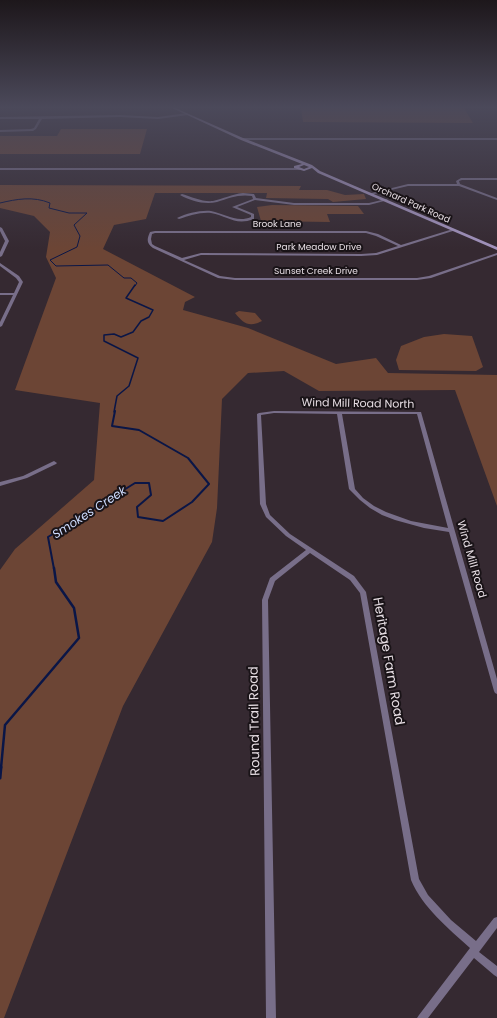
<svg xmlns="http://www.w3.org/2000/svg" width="497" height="1018" font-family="Poppins,sans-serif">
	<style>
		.green { fill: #6c4535 }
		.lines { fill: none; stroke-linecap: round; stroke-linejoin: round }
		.stream-far4 { stroke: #0a1647; stroke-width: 1 }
		.stream-far3 { stroke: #0a1647; stroke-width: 1.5 }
		.stream-far2 { stroke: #0a1647; stroke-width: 2 }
		.stream-far1 { stroke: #0a1647; stroke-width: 2.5 }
		.stream { stroke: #0a1647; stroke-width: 3 }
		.minor { fill: #786e89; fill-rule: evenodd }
		.tertiary { fill: #786e89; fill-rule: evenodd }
		.secondary { fill: #a293bd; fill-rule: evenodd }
		.labels { text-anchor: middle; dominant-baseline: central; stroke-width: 4; stroke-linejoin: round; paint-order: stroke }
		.far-street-label { font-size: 9px; fill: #e7dee4; stroke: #191317 }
		.street-label { font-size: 11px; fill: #e7dee4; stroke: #191317 }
		.water-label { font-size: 12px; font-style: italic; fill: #cddbfd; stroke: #191317 }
		.near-street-label { font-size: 13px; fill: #e7dee4; stroke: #191317 }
	</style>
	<rect width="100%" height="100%" fill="#352931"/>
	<path class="green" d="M301,107L464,108L473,123L303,122Z
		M61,129H147L140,154H0V136H57Z
		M0,185L301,186L299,190H327L345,195L364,194L366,199L333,202L328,199L266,198L267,193H155L146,219L114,225L103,249L195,297L185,302L183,310L248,328L336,364L376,358L388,373L497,375V506L455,390L319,391L284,371L248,373L222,399L217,508L212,542L123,706L4,1018H0V570L15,549L94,480L100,403L15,390L56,278L46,257L50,232L34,216L0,208Z
		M272,205L358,206L364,214H327L330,222L261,221L257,207Z
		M239,311L255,313L262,321C249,328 243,323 235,313Z
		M444,334L472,336L483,367L476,371L399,370L396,360L401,346L424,337Z"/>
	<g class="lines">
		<path class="stream-far4" d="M0,203C17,199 33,196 50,203L49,208L69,213H87L74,225L80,236L77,247L50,260L56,266L108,265L124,278H131L137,283L135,286"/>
		<path class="stream-far3" d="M114,412L117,396L129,386L138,358L104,341V335L114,334L121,337L133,332L141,321L149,317L153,310L126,298L135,285"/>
		<path class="stream-far2" d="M54,569L48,537L135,483H149L151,495L137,507L138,517L163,521L192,502L209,484L188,458L139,430L112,426L115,411"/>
		<path class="stream-far1" d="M1,768L5,725L79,638L74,608L56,582L54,568"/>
		<path class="stream" d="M0,778L1,767"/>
		<path class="minor" d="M187,113L188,115L158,119L120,117L42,119L36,129L33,131L0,132V130L31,129L34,128L39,119H0V117L120,115L158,117Z
			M0,168H300L301,169L300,170H0Z
			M461,178H497V180H462L459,181L460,184L497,198V200L459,186H408L370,195L368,194L408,184H457L456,181Z
			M243,193L254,194L256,198L294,203H369L386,199L388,200L369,205H294L255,200L237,207L254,214V219C235,226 228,216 211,213C200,212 189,216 179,219L177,218C187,213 201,210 211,211C225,214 237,223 251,217V215L232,207L253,199L252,196C239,194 229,198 217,202C205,205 191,201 180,195L182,194C192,197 202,202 213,201C223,199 232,194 243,193Z
			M0,227L2,228L9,241L2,256L0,257V252L5,241L0,231Z
			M453,229L456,230L377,255L361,256L201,255L184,260L220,276L235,278H417L429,276L497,253V255L431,278L417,280H235L218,278L153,248C146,243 147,239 150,232L155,231H366L378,234L401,245ZM155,233H366L376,236L398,246L376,253L361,254L201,253L182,258L155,246L152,244L151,239L152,234Z
			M0,263L19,276L23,282L2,326L0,327V322L13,295H0V293H14L19,282L16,278L0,266Z
			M274,411L421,412L497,679V694L495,693L494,691L449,532L424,528L395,520L382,515L370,508L360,500L349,489L337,414L274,413L261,415L266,504L270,515L290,534L354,576L366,592L419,879L428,895L451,920L476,941L494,918L497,917V928L479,952L497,966V977L494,975L474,958L428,1018H417L419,1015L470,948C448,928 423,908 411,880L360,593L350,580L310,553L275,581L268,600L276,1018H266L262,600L270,578L306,550L286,536L266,517L260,504L257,414L259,413ZM342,414H417L448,528L411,521L386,512L374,506L363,498L355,489Z
			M54,461L57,463L56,464L27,478L0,486V482L23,476Z"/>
		<path class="tertiary" d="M241,138H497V140H242Z"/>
		<path class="secondary" d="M170,107H173L243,138L312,165L320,171L497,247V250L318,173L312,168L304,171L294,168V166L302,164L241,140ZM304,165L309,167L304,169L299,167Z"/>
	</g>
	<linearGradient id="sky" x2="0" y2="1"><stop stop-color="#1d171b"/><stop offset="0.43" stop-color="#4b495a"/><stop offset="1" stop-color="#4b495a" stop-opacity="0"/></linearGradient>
	<rect width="497" height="249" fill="url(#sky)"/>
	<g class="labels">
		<g class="far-street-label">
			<text transform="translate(411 203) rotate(24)">Orchard Park Road</text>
			<text x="277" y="224">Brook Lane</text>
			<text x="319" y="247">Park Meadow Drive</text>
			<text x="316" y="271">Sunset Creek Drive</text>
		</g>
		<g class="street-label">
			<text transform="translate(358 403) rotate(1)">Wind Mill Road North</text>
			<text transform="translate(472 559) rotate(74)">Wind Mill Road</text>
		</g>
		<g class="water-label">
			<text transform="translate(89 512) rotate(-33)">Smokes Creek</text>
		</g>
		<g class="near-street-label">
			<text transform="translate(389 661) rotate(80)">Heritage Farm Road</text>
			<text transform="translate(254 721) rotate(-91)">Round Trail Road</text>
		</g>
	</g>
</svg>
